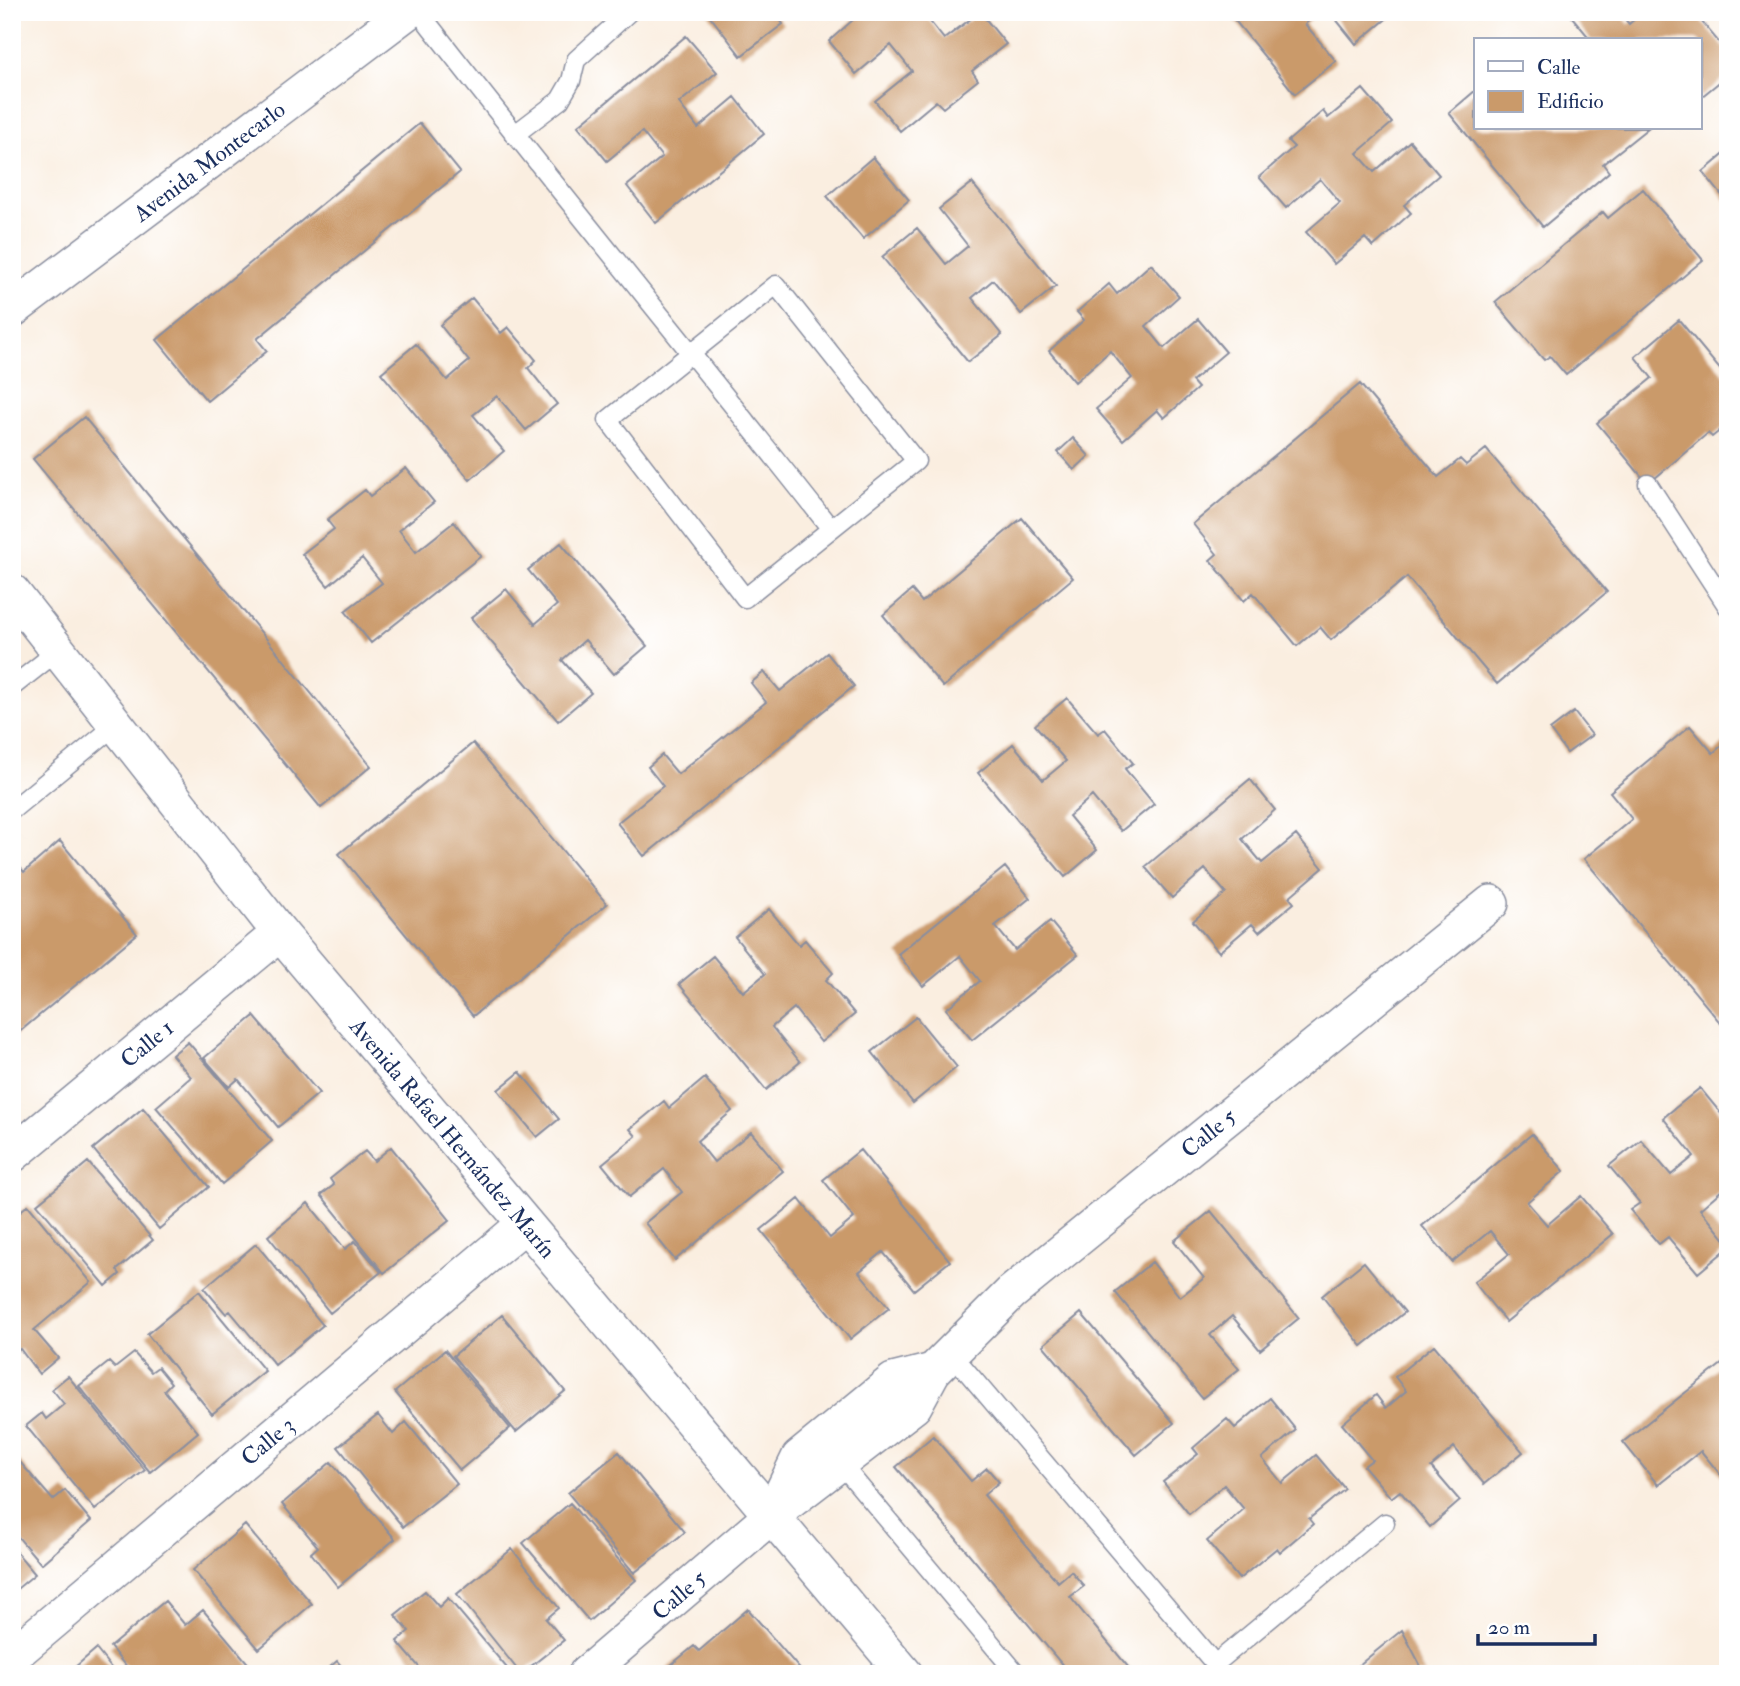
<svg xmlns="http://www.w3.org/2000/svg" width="1740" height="1686" font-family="'IM FELL Double Pica',serif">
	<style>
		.building { fill: #ca9a6a }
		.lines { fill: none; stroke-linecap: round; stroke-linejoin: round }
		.lane-casing { stroke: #8a8e9f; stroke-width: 21 }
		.street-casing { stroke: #8a8e9f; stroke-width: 38 }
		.lane { stroke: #fff; stroke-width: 18 }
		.street { stroke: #fff; stroke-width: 35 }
		.labels { text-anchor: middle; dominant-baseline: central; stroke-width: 5; stroke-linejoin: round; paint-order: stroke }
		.street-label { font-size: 23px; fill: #1b2f5e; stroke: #fff }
	</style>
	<rect width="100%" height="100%" fill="#fff"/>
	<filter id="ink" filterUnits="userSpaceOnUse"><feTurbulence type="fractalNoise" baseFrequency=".0143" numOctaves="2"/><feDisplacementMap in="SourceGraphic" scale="14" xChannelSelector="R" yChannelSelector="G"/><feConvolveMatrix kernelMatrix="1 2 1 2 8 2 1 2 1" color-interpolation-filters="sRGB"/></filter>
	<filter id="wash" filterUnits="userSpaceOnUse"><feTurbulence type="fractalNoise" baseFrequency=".00686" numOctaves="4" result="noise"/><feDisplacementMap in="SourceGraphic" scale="28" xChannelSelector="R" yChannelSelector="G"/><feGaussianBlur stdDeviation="1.57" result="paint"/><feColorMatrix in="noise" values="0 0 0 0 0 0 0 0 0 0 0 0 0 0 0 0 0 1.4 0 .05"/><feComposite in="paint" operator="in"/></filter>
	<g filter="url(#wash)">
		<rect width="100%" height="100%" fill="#faeee0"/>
		<g id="blocks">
			<path class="building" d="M707,12H774L783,24L741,56Z
				M862,12H926L924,14L944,39L980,12L1006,44L972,71L978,80L943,108L936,101L900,131L875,101L912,71L891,45L856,74L829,41Z
				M1228,12H1319L1305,24L1336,61L1295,94Z
				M1330,12H1389L1391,15L1356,44Z
				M1577,12H1619L1629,24L1643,12H1712L1701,21L1728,53V75L1700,98V40H1591L1572,17Z
				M686,36L717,72L679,103L698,128L735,97L764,134L656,223L627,186L662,157L642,132L607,161L578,126Z
				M1363,89L1392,123L1357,153L1374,172L1410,141L1439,175L1404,205L1411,213L1373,247L1365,238L1334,264L1306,232L1340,203L1320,179L1286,208L1259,177L1294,147L1288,141L1323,111L1328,118Z
				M1476,90V128H1648L1603,164L1609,172L1543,227L1449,113Z
				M420,123L460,172L257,339L267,351L207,401L157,340Z
				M1728,151V203L1703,172Z
				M873,157L909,200L863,239L827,196Z
				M972,183L1056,286L1021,314L993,280L972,298L1002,335L968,362L882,257L917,228L946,264L968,246L939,209Z
				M1643,189L1703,260L1566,375L1550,356L1544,360L1495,302L1603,212L1608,218Z
				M1151,264L1179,296L1146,326L1164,348L1198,319L1226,352L1192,381L1198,388L1164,418L1157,410L1123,440L1096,409L1132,378L1110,351L1075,382L1049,351L1084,320L1077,312L1109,284L1117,294Z
				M472,298L501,333L508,327L536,360L528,368L557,404L526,430L497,396L473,415L504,451L470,480L381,373L416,344L447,380L469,361L440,325Z
				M1679,320L1728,379V424L1712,437L1708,433L1648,484L1597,423L1652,378L1635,357Z
				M1360,384L1438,477L1460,459L1466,465L1486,449L1607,592L1497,684L1407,577L1331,640L1320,627L1297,646L1253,593L1244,601L1210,560L1217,554L1193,524Z
				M84,417L371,766L321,808L33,459Z
				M1073,438L1089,456L1074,470L1058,452Z
				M406,468L434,502L399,530L416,552L454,522L481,556L371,643L345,611L382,583L362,558L328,586L302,554L334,529L327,520L365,490L370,496Z
				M1022,518L1073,578L943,687L883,615L912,590L922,602Z
				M561,543L647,646L614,674L585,640L562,660L591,693L558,721L471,618L506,589L535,624L557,605L528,570Z
				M827,653L854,686L644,856L617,823L663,786L648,767L662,755L678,774L766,702L751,683L764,672L780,691Z
				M1067,698L1098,734L1105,729L1133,763L1125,769L1154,804L1121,831L1092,796L1069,816L1097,850L1065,877L978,773L1013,744L1043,780L1066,761L1035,725Z
				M1574,712L1592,735L1567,753L1550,730Z
				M1690,726L1713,753L1728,740V1032L1584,859L1632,819L1610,792Z
				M473,743L607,904L473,1016L339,854Z
				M1250,779L1275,810L1242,839L1262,863L1296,835L1323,868L1289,897L1294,903L1259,932L1252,924L1219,952L1193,921L1226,893L1205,869L1172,898L1145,867Z
				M60,841L137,934L12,1038V858L24,872Z
				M1005,867L1030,898L995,926L1015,950L1050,921L1078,955L972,1040L946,1009L980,981L960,956L923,986L898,954Z
				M769,909L799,945L805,940L833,973L826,980L855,1014L821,1042L794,1008L772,1027L800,1062L766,1090L679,984L713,956L743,992L765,974L735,937Z
				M254,1016L319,1093L278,1127L238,1079L229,1087L204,1058Z
				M916,1017L957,1067L913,1103L872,1052Z
				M188,1042L272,1141L222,1184L156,1107L191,1077L172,1055Z
				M520,1072L559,1119L537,1137L498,1090Z
				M705,1078L732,1111L697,1141L714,1162L751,1132L783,1171L675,1260L645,1223L682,1192L664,1169L629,1197L602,1164L636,1136L630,1129L664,1101L669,1108Z
				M1700,1088L1728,1122V1197L1722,1190L1700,1209L1728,1243V1248L1698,1273L1668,1237L1659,1244L1630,1210L1640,1203L1609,1166L1641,1140L1671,1175L1694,1156L1663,1118Z
				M143,1108L209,1187L159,1229L93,1149Z
				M1532,1134L1564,1171L1527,1202L1547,1225L1581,1196L1613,1234L1506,1322L1474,1282L1509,1254L1490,1231L1452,1262L1422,1226Z
				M391,1147L450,1220L384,1273L321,1195L334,1185L330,1179L365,1151L374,1161Z
				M860,1150L950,1261L914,1290L883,1252L859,1272L889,1308L850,1339L761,1230L799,1199L830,1238L854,1218L823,1180Z
				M88,1162L153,1240L117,1270L120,1274L106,1286L37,1204Z
				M308,1203L345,1249L355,1241L381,1272L330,1313L268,1236Z
				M28,1205L91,1282L34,1330L58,1358L39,1374L20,1349L12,1355V1218Z
				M1211,1211L1299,1318L1260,1350L1232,1316L1210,1335L1239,1369L1202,1398L1115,1292L1152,1262L1180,1297L1204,1278L1174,1241Z
				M256,1244L323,1325L275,1365L230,1311L226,1314L204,1288Z
				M1364,1262L1405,1312L1362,1346L1322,1296Z
				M199,1291L265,1371L212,1414L147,1334Z
				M1081,1313L1174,1423L1136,1455L1043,1345Z
				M502,1315L565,1391L516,1432L453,1356Z
				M1434,1345L1523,1452L1484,1484L1454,1447L1431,1467L1460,1501L1430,1527L1400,1491L1391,1498L1364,1466L1372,1460L1342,1424L1376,1395L1386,1408L1406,1391L1395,1377Z
				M445,1350L510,1428L460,1470L395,1392Z
				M134,1353L151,1372L158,1367L171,1383L164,1390L198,1432L150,1472L79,1386L109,1362L115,1368Z
				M1728,1359V1484L1701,1451L1658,1485L1623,1442Z
				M68,1376L145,1470L95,1510L26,1426L42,1413L46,1419L64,1404L52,1389Z
				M1270,1398L1296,1430L1262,1458L1282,1483L1316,1455L1345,1489L1309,1519L1313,1524L1280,1552L1277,1548L1239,1579L1207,1541L1244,1509L1224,1485L1189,1514L1163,1482L1198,1454L1193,1448L1227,1419L1235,1428Z
				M378,1415L393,1434L406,1422L457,1484L403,1527L338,1447Z
				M933,1436L971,1481L987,1468L999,1482L984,1495L1058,1582L1071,1571L1084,1586L1070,1597L1134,1674H1070L896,1467Z
				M619,1452L685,1532L634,1573L568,1493Z
				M12,1453L53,1500L65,1490L91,1521L41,1564L12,1530Z
				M331,1462L395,1539L338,1587L311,1553L318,1547L282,1504Z
				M570,1503L636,1580L589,1621L523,1543Z
				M245,1525L312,1604L259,1649L193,1570Z
				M12,1547L35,1574L12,1593Z
				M512,1549L559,1608L546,1619L564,1640L521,1674L457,1594Z
				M425,1591L439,1607L448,1598L512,1674H425L397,1641L409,1631L395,1615Z
				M165,1601L185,1625L203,1610L257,1674H132L110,1647Z
				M748,1609L804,1674H660L694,1646L699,1651Z
				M1402,1630L1425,1674H1348Z
				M96,1649L116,1674H67Z
				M337,1661L348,1674H322Z"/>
		</g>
	</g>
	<g filter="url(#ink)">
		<use href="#blocks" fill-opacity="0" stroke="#8a8e9f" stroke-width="2"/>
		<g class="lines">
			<defs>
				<path id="lane" d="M419,12C554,186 695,356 831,529L916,461L776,285L608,420L745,598L831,529
					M514,135L560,100L571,81L576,60L629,12
					M1648,484L1728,607
					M12,687L59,650
					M12,810L117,724
					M952,1354L1215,1664L1385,1523
					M841,1464L1017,1674"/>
				<g id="street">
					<path id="s1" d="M12,310L407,12"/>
					<path id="s2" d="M12,592L280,933L905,1674"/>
					<path id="s3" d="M12,1155L280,933"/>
					<path d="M774,1510L799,1458L893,1381L933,1371"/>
					<path id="s4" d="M12,1656L525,1224"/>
					<path id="s5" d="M586,1674L771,1516L914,1406L933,1371L1011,1293L1491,903"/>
				</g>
			</defs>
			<use href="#lane" class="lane-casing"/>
			<use href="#street" class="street-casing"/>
			<use href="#lane" class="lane"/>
			<use href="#street" class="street"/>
		</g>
	</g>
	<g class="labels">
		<g class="street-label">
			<text stroke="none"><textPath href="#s1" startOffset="247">Avenida Montecarlo</textPath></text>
			<text stroke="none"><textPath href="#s3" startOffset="175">Calle 1</textPath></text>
			<text stroke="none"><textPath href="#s5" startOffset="828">Calle 5</textPath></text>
			<text stroke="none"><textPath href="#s2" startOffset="702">Avenida Rafael Hernández Marín</textPath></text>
			<text stroke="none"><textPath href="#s4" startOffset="334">Calle 3</textPath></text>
			<text stroke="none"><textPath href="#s5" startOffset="122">Calle 5</textPath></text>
		</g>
	</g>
	<rect width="1740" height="1686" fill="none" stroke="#fff" stroke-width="42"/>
	<rect x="1474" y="38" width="228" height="91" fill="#ffffff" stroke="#a4acbf" stroke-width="2"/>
	<rect x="1488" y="61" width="35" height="10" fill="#ffffff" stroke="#a4acbf" stroke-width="2"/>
	<text x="1537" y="74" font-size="21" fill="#1b2f5e">Calle</text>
	<rect x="1488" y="91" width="35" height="21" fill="#ca9a6a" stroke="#a4acbf" stroke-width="2"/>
	<text x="1537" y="108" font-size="21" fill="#1b2f5e">Edificio</text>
	<path d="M1478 1634v10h117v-10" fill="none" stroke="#1b2f5e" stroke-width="3.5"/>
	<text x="1488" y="1634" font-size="21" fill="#1b2f5e" stroke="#ffffff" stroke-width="5" paint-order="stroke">20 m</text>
</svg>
